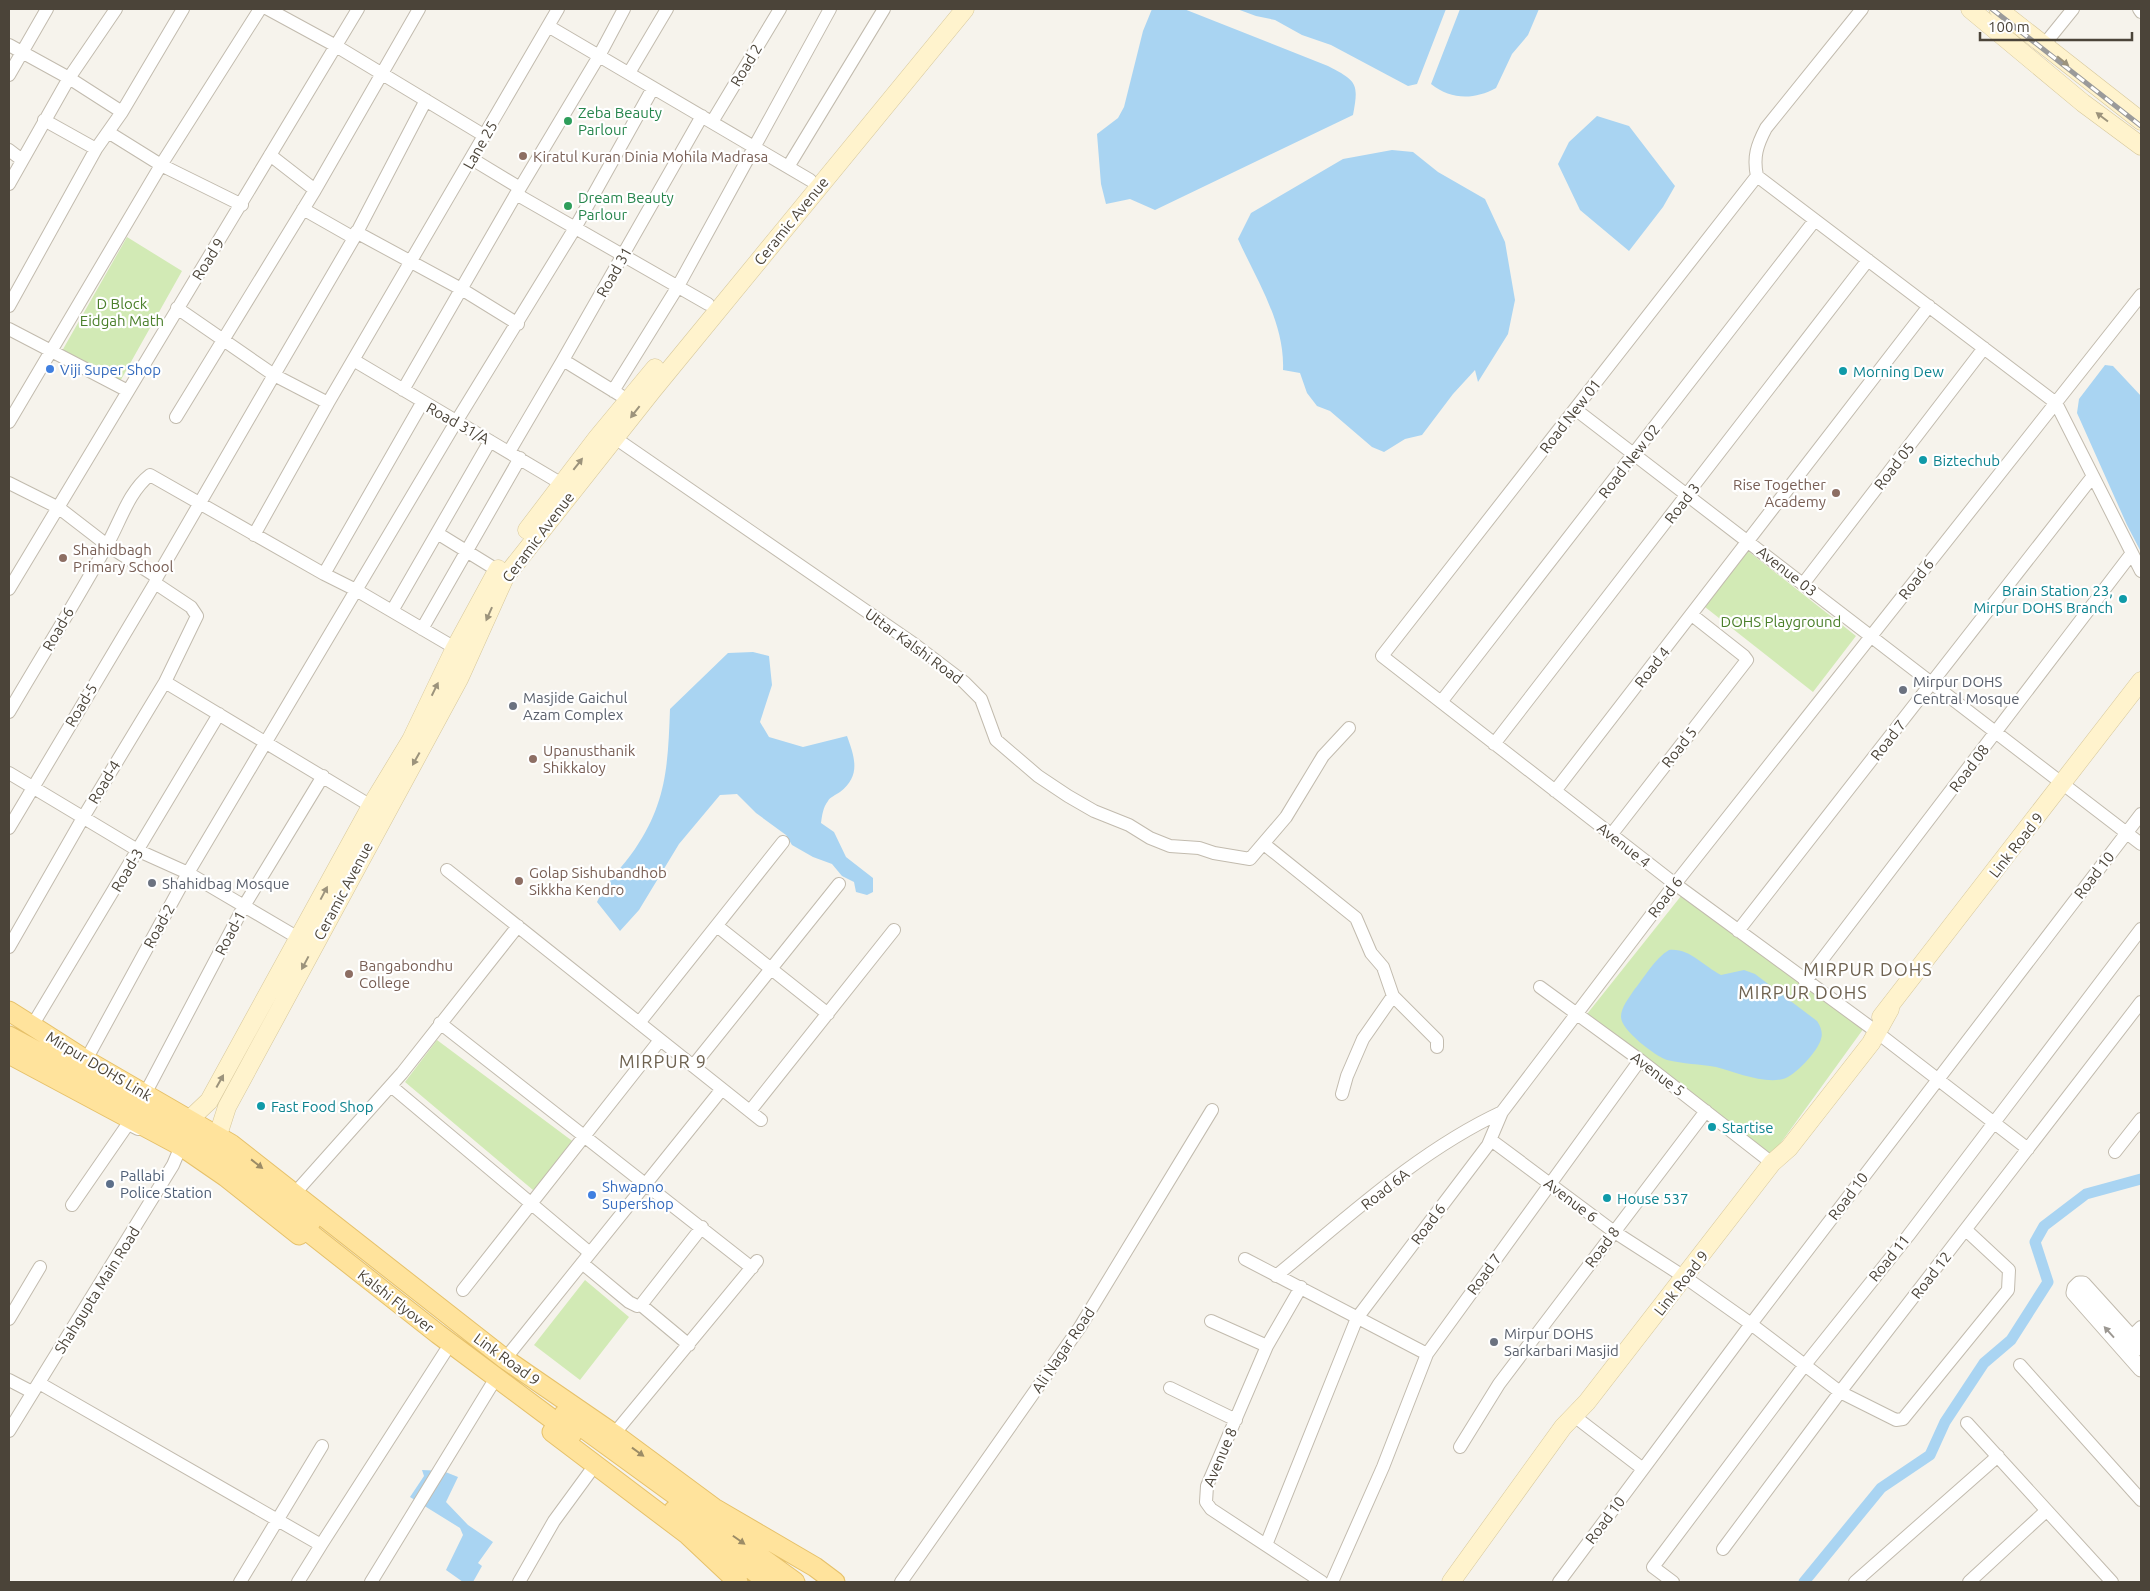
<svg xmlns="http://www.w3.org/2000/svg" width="2150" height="1591" font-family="Ubuntu,sans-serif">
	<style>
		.green { fill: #d2eab5 }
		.water { fill: #a9d4f2 }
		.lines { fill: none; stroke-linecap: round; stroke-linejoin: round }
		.canal { stroke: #a9d4f2; stroke-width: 11 }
		.minor-casing { stroke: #c2bbae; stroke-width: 14 }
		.tertiary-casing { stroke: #c2bbae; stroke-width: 17 }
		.secondary-casing { stroke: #d6c79b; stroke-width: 19 }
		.primary-casing { stroke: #e6c16a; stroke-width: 21 }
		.minor { stroke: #fff; stroke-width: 12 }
		.tertiary { stroke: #fff; stroke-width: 15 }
		.secondary { stroke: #fff3cd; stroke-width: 18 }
		.primary { stroke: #ffe39c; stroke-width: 19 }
		.rail-casing { stroke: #9a9a9a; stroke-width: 5 }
		.rail { stroke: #fff; stroke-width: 3; stroke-dasharray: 9; stroke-linecap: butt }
		.oneway { fill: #9c937c }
		.oneway2 { fill: #9c8c66 }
		.oneway3 { fill: #9c9892 }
		.leisure-dot { fill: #2e9e5b; stroke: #fff; stroke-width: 2 }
		.education-dot { fill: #8d6e63; stroke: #fff; stroke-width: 2 }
		.shop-dot { fill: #3f7fe0; stroke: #fff; stroke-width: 2 }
		.culture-dot { fill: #0f9aa8; stroke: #fff; stroke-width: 2 }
		.worship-dot { fill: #6b7280; stroke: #fff; stroke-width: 2 }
		.service-dot { fill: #5c6f8a; stroke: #fff; stroke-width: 2 }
		.labels { text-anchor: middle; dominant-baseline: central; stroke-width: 4.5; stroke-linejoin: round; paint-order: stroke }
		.street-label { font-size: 15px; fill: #4b4439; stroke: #fff }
		.leisure-label { font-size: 15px; fill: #27864d; stroke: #fff; text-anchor: start }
		.education-label { font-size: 15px; fill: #785e54; stroke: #fff; text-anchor: start }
		.park-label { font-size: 15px; fill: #4a7f2a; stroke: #fff }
		.shop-label { font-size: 15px; fill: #366cbe; stroke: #fff; text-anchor: start }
		.culture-label { font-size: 15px; fill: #0d838f; stroke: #fff; text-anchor: start }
		.worship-label { font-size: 15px; fill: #5b616d; stroke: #fff; text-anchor: start }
		.service-label { font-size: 15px; fill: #4e5e75; stroke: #fff; text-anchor: start }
		.quarter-label { font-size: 18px; letter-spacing: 1px; fill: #6e6250; stroke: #fff }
	</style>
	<rect width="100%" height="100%" fill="#f6f3ec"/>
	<path class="green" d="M127,237L182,271L118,385L62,351Z
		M1748,551L1856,636L1813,692L1705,607Z
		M1681,896L1864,1028L1772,1155L1587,1014Z
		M437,1040L575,1143L533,1190L405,1082Z
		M585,1280L629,1317L580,1380L534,1345Z"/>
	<path class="water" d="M1152,9H1184L1328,66C1357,81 1359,83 1353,115L1155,210L1130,199L1106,204L1101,184L1097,134L1118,118L1124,107L1143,31Z
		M1237,9H1446L1417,84L1408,86L1331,45L1302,35L1275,20L1256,16Z
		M1460,9H1539L1528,35L1512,54L1496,88C1474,100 1451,100 1431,84Z
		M1597,116L1629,126L1675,186L1663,207L1629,251L1580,210L1558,164L1569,142Z
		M1392,150L1413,152L1438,172L1485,199L1505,242L1515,300L1508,334L1478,382L1475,370L1453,394L1422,435L1405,439L1384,452L1372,447L1330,411L1317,406L1307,393L1300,373L1283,370C1285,323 1257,281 1238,239L1251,213L1343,159Z
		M2105,365L2113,366L2141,396V552L2127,525L2077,413L2079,399Z
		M753,652L769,656L772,685L760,722L769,737L803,747L847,736C855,758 861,776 840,792C836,795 830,797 828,801C823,807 822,816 821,823L834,832L846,857L873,878V892L867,895L856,892L854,882L842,876L832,864L813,857L792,845L786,835L756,813L737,794L720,795L679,844L639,910L620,931L597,902C606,881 623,867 635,849C667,802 668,763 670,709L728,653Z
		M1669,950C1690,948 1703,966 1721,975L1744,970L1755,974L1817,1021C1821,1027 1823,1033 1821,1039C1818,1051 1795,1076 1783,1079C1763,1084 1735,1072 1716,1067C1700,1064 1683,1064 1667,1060C1655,1056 1621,1030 1621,1017C1621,1007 1629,998 1634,990C1644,978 1655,958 1669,950Z
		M422,1470L443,1471L458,1477L446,1502L468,1525L493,1542L478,1563L482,1566L473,1582H463L446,1570L463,1535L460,1528L410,1497L424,1476Z"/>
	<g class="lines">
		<path class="canal" d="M1804,1582L1881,1488L1930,1455L1945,1422L1984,1363L2011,1340L2048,1282L2035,1242L2044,1226L2086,1194L2141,1179"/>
		<defs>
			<path id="minor" d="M268,9L336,46L485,136
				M1862,9L1766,128C1757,145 1753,157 1757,176L2056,403L2141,571
				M2139,9L2141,12
				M548,26L810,180
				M9,45L69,78L122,112
				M2043,46L2073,9
				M629,73L667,9
				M9,75L47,9
				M44,120L96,149
				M712,122L780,9
				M108,132L161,165L242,205
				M9,150L22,160
				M270,155L315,190
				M472,159L520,188L516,194L708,304
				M788,167L884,9
				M1757,176L1382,656L1675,884L1870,1027L2028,1149
				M9,184L69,78L116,9
				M520,188L599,56L624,9
				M303,209L354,238
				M356,232L463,290L518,324
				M9,306L96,149L122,112L183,9
				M177,308L274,375L354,238L426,100
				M9,329L126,390
				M355,361L562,484
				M403,390L516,194
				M613,391L677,288L830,9
				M620,395L563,360L702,116
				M422,403L324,574L356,590L455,648
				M1575,409L2141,844
				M176,417L315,190L419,9
				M9,422L161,165L260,9
				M615,438L914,644L964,682L981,699L996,740L1038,776L1068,796L1094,811L1129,825L1150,838L1170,846L1199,848L1214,853L1250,859L1286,817L1323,756L1349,728
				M509,452L563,360
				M9,483L59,508L107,545L157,577L155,583L191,607L197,616L165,682L84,816L9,947
				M437,533L497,570
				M254,535L328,403
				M157,577L274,375L328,403L558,9
				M1803,584L1984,348
				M9,589L358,9
				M392,611L490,441
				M422,629L520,458
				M165,682L371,806
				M1441,702L1815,220
				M9,712C41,657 76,602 107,545C120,522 129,491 150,475L324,574
				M1494,744L1868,260
				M9,773L139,851L188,873L300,939
				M1555,791L1929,306
				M9,828L155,583
				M1611,835L1747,660L1744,656L1692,615
				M1264,844L1356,918L1371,953L1383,967L1393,996L1363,1039L1347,1076L1342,1094
				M447,870L761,1120
				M717,926L828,1014
				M1738,931L2093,476
				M1805,982L2132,553
				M1540,987L1640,1060L1772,1163
				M1393,996L1437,1040V1047
				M440,1023L752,1268
				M639,1023L783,842
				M32,1026L219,714
				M86,1060L188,873L456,422L575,228L653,88
				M693,1066L839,884
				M391,1086L590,1253
				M145,1094L244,906L323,776
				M750,1111L894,930
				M1491,1140L1613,1231L1686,1278L1751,1324L1840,1392L1896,1420L1903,1419L2008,1290L2009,1270L1966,1230
				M2115,1152L2141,1119
				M295,1193L402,1073L518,926
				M72,1205L128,1124L138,1129
				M1245,1259L1427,1354
				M582,1263L629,1302L637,1306L641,1305L702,1227
				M1276,1276C1347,1218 1418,1151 1502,1112
				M1301,1287L1267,1346L1207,1486L1206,1502L1211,1509L1322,1582
				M463,1290L660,1040
				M641,1305L689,1345
				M9,1319L40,1267
				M1211,1321L1267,1346
				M2131,1337L2141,1327
				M505,1359L722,1089
				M2020,1365L2141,1500
				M9,1380L32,1392
				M39,1383L321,1545L298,1582
				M1170,1388L1236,1420
				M1574,1416L1643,1469
				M1967,1423L2112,1582
				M9,1431L173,1165L181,1146
				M614,1434L757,1261
				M1460,1447L1499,1384L1706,1111
				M321,1545L445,1352
				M1266,1545L1357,1318L1488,1145L1502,1112L1675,884L2141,295
				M1723,1549L1840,1392L2141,1002
				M240,1582L322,1446
				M371,1582L491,1386
				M519,1582L554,1521L595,1465
				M901,1582L1080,1327L1212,1110
				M1332,1582L1383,1467L1427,1354L1640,1060
				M1559,1582L1751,1324L2141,814
				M1673,1582L1653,1567L1804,1366L1908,1236L2141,929
				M1855,1582L1998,1456
				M1969,1582L2046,1511"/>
			<path id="tertiary" d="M2141,1348L2083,1284H2079L2075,1288L2074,1293L2141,1369"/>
			<path id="secondary" d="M1970,9L2083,103L2141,146
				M1998,9L2141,121
				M527,530L597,438L655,368
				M1881,1017L2141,681
				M190,1119L209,1101L371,806L411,740L455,648L498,569
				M218,1135L227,1107L459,679L505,577L652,391L965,9
				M1451,1582L1563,1427L1587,1402L1772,1163L1789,1148L1871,1043L1890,1009"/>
			<path id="primary" d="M9,1011L86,1060L231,1144L505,1359L614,1434L714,1508L815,1567L835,1582
				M9,1036L184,1130L311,1222
				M9,1054L181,1146L226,1177L299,1235
				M292,1219L438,1334L572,1434
				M564,1414L795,1582
				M552,1432L688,1535L738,1582
				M674,1510L768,1582"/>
		</defs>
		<use href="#minor" class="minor-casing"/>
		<use href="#tertiary" class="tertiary-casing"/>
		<use href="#secondary" class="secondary-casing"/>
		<use href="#primary" class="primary-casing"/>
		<use href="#minor" class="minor"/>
		<use href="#tertiary" class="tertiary"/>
		<use href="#secondary" class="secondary"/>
		<use href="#primary" class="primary"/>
		<defs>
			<path id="rail" d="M1992,9L2141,126"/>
		</defs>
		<use href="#rail" class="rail-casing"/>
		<use href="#rail" class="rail"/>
	</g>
	<defs><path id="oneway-solid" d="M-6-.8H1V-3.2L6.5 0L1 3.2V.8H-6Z" transform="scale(1.25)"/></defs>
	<g class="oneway">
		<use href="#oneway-solid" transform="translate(2063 61) rotate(39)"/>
		<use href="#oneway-solid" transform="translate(2102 117) rotate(-143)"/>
		<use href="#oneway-solid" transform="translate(635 412) rotate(128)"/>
		<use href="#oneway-solid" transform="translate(578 464) rotate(-52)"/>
		<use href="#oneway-solid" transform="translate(489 614) rotate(114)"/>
		<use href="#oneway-solid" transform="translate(435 689) rotate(-64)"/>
		<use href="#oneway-solid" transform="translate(416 759) rotate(119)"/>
		<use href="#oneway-solid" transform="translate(324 893) rotate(-62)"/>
		<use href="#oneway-solid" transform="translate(305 963) rotate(118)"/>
		<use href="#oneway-solid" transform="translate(220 1081) rotate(-61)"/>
	</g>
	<g class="oneway2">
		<use href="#oneway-solid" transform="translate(257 1164) rotate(38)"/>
		<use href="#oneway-solid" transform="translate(638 1452) rotate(36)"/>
		<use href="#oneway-solid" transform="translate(739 1540) rotate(35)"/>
	</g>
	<use class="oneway3" href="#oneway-solid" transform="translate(2109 1332) rotate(-132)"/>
	<g class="leisure-dot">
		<circle cx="568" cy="121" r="5"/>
		<circle cx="568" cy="206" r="5"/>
	</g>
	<g class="education-dot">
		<circle cx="523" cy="156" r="5"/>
		<circle cx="1836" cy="493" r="5"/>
		<circle cx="63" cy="558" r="5"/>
		<circle cx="533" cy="759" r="5"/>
		<circle cx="519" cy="881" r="5"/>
		<circle cx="349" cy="974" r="5"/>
	</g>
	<g class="shop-dot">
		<circle cx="50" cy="369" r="5"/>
		<circle cx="592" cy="1195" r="5"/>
	</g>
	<g class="culture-dot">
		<circle cx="1843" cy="371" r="5"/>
		<circle cx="1923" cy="460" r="5"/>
		<circle cx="2123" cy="599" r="5"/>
		<circle cx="261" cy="1106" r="5"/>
		<circle cx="1712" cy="1127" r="5"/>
		<circle cx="1607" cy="1198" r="5"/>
	</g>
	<g class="worship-dot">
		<circle cx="1903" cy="690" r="5"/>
		<circle cx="513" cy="706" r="5"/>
		<circle cx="152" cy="883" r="5"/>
		<circle cx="1494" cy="1342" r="5"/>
	</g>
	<circle class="service-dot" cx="110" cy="1184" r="5"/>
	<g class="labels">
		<g class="street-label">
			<text transform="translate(746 65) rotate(-59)">Road 2</text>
			<text transform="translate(480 145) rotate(-60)">Lane 25</text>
			<text transform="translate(791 221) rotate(-51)">Ceramic Avenue</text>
			<text transform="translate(208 259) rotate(-58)">Road 9</text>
			<text transform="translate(614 272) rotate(-60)">Road 31</text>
			<text transform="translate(1570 416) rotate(-52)">Road New 01</text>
			<text transform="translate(458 423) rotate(29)">Road 31/A</text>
			<text transform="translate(1629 461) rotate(-52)">Road New 02</text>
			<text transform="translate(1894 466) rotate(-52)">Road 05</text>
			<text transform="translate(1682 503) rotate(-52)">Road 3</text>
			<text transform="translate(538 537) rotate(-53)">Ceramic Avenue</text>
			<text transform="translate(1787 571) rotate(38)">Avenue 03</text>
			<text transform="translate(1916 579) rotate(-52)">Road 6</text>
			<text transform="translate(58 629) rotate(-60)">Road-6</text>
			<text transform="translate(914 646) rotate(36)">Uttar Kalshi Road</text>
			<text transform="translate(1652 667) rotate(-52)">Road 4</text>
			<text transform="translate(81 705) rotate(-59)">Road-5</text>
			<text transform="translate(1888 740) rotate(-52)">Road 7</text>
			<text transform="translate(1679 747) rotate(-52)">Road 5</text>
			<text transform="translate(1969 768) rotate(-53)">Road 08</text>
			<text transform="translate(104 782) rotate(-59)">Road-4</text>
			<text transform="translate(1624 845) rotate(38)">Avenue 4</text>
			<text transform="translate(2016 845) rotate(-52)">Link Road 9</text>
			<text transform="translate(127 870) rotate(-59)">Road-3</text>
			<text transform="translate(2094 875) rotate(-52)">Road 10</text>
			<text transform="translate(343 891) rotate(-62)">Ceramic Avenue</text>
			<text transform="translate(1665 897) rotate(-53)">Road 6</text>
			<text transform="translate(159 926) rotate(-61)">Road-2</text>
			<text transform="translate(230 933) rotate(-62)">Road-1</text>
			<text transform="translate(99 1066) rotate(31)">Mirpur DOHS Link</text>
			<text transform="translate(1658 1074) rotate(37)">Avenue 5</text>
			<text transform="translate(1385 1189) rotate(-38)">Road 6A</text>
			<text transform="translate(1848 1196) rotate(-53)">Road 10</text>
			<text transform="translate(1571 1200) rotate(37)">Avenue 6</text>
			<text transform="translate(1428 1224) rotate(-53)">Road 6</text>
			<text transform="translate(1602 1247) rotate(-53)">Road 8</text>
			<text transform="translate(1889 1258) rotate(-51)">Road 11</text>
			<text transform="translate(1484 1274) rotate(-54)">Road 7</text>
			<text transform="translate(1931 1275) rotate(-52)">Road 12</text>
			<text transform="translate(1681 1283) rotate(-52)">Link Road 9</text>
			<text transform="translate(97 1290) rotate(-58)">Shahgupta Main Road</text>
			<text transform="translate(396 1301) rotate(38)">Kalshi Flyover</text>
			<text transform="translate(1063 1350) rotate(-56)">Ali Nagar Road</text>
			<text transform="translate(507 1359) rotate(36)">Link Road 9</text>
			<text transform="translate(1220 1457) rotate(-67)">Avenue 8</text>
			<text transform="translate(1605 1520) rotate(-53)">Road 10</text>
		</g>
		<g class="leisure-label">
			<text x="578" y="112">Zeba Beauty<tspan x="578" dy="17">Parlour</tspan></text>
			<text x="578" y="197">Dream Beauty<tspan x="578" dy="17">Parlour</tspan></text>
		</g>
		<g class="education-label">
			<text x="533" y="156">Kiratul Kuran Dinia Mohila Madrasa</text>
			<text x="1826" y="484" text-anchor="end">Rise Together<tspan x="1826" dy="17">Academy</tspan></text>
			<text x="73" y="549">Shahidbagh<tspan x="73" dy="17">Primary School</tspan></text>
			<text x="543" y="750">Upanusthanik<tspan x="543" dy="17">Shikkaloy</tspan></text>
			<text x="529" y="872">Golap Sishubandhob<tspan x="529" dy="17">Sikkha Kendro</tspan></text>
			<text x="359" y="965">Bangabondhu<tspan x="359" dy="17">College</tspan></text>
		</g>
		<g class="park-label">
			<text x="122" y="303">D Block<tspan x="122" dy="17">Eidgah Math</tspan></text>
			<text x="1781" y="621">DOHS Playground</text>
		</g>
		<g class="shop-label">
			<text x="60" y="369">Viji Super Shop</text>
			<text x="602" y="1186">Shwapno<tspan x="602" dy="17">Supershop</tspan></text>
		</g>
		<g class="culture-label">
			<text x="1853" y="371">Morning Dew</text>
			<text x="1933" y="460">Biztechub</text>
			<text x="2113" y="590" text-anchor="end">Brain Station 23,<tspan x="2113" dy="17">Mirpur DOHS Branch</tspan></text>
			<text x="271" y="1106">Fast Food Shop</text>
			<text x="1722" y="1127">Startise</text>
			<text x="1617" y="1198">House 537</text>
		</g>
		<g class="worship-label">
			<text x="1913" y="681">Mirpur DOHS<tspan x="1913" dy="17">Central Mosque</tspan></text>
			<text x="523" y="697">Masjide Gaichul<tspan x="523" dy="17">Azam Complex</tspan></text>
			<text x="162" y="883">Shahidbag Mosque</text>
			<text x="1504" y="1333">Mirpur DOHS<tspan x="1504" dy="17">Sarkarbari Masjid</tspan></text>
		</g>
		<g class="service-label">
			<text x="120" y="1175">Pallabi<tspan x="120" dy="17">Police Station</tspan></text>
		</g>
		<g class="quarter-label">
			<text x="1868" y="969">MIRPUR DOHS</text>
			<text x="1803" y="992">MIRPUR DOHS</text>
			<text x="663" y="1061">MIRPUR 9</text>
		</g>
	</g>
	<rect width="2150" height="1591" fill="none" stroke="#4b4439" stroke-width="20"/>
	<path d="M1980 32v8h152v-8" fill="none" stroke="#4b4439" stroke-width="2.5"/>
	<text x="1988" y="32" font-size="15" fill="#4b4439" stroke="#ffffff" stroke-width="4" paint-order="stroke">100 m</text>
</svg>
